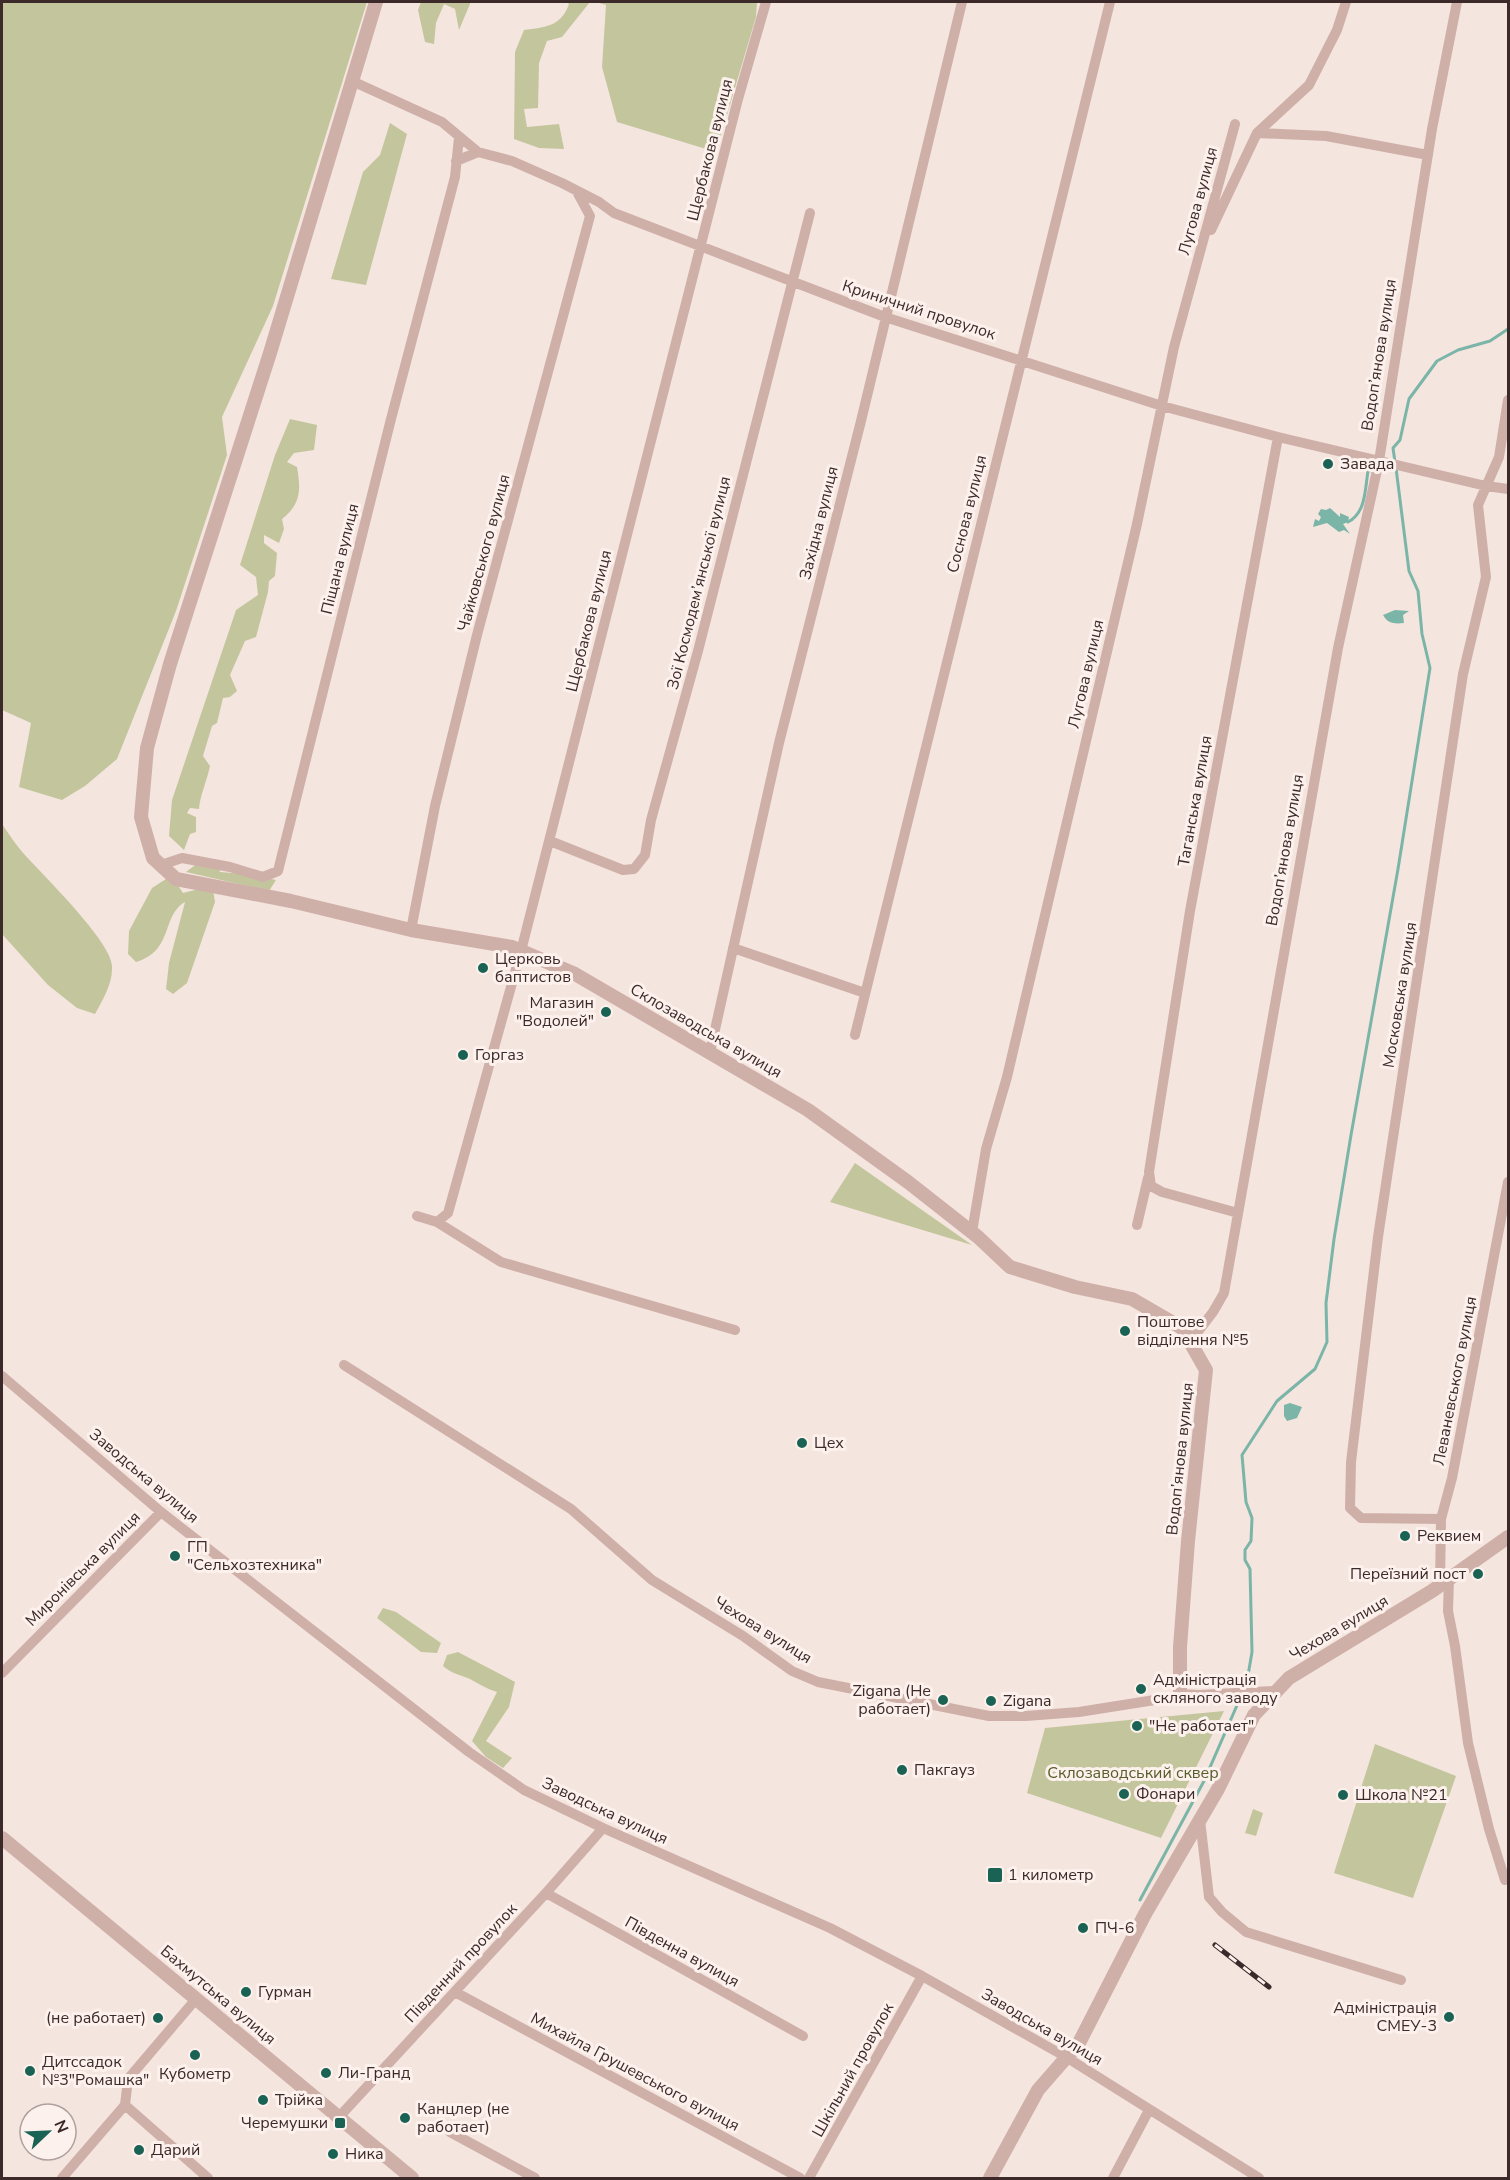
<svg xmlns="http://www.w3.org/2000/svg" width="1510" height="2180" font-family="'Nunito Sans',sans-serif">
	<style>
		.green { fill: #c3c69d }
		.water { fill: #7bb5a8 }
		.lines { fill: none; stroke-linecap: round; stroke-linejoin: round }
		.stream { stroke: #7bb5a8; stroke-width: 3 }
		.minor { stroke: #cfb0a9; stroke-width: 10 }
		.tertiary { stroke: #cfb0a9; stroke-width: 14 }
		.rail-casing { stroke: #3b2a29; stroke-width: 5 }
		.rail { stroke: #fcf1ec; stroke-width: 3; stroke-dasharray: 9; stroke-linecap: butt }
		.poi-dot { fill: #1a6254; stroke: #fcf1ec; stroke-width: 2 }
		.labels { text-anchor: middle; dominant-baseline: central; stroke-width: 6; stroke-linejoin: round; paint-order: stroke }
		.street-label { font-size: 16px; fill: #3b2a29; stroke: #fcf1ec }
		.poi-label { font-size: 16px; fill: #3b2a29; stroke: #fcf1ec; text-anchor: start }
		.park-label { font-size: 16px; fill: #575c2a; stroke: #fcf1ec }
	</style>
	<rect width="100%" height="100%" fill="#f5e5df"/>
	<path class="green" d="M2,2H367L273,306L222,417L227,455L176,611L117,759L85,786L62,800L19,787L31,723L2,710Z
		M421,2H470V4L459,30L455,9L444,4L436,23L434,44L425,42L418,10Z
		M566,2H590L562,37L547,41L539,63L538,108L524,109L527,127L559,124L564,149L539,148L514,139L515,52L524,30C545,27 561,27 569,4Z
		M596,2H757L756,17L716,152L617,122L602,67L606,5Z
		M390,123L407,134L366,285L331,279L363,172L380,155Z
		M290,419L317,425L314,450L294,453L287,462L297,467C301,490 301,504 282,519L284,529L279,543L264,535V543L277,553L275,576L269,581L268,592L256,637L245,641L230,675L237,691L230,697L223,698L217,723L212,726L203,756L210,766C207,781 200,795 199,809L190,808L187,813L196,817V832L190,834L184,850L169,836L172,800L236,610L258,595L256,577L240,565L275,455Z
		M2,824C9,834 16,845 24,854C42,874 112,942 112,966C113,983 103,999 95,1014L77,1008L48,985L2,934Z
		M199,862L219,868L220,872L246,874L276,880L269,891L186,872Z
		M166,879L175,881L183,893L199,889L213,890L215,902L187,983L173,994L166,989L169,963L185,902C161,916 174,951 136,962L128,954L129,931L152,888Z
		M855,1163L972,1245L830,1202Z
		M383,1608L396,1612L441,1643L437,1653L421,1652L377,1618Z
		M458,1652L515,1682L509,1707L486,1741L512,1758L503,1768L486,1757L472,1741L497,1692C487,1689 479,1684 470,1679C460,1675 451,1673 443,1666L447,1655Z
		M1224,1711L1161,1838L1027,1793L1045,1728Z
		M1375,1744L1456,1776L1413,1898L1334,1873Z
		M1253,1809L1263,1813L1256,1836L1245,1833Z"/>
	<path class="water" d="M1330,508L1340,517V513L1349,517L1348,522L1343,524L1350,534L1344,530L1339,532L1327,523L1313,527L1315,519L1319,521L1321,517L1318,514L1321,509L1326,510Z
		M1395,610L1409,611L1403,615L1404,623C1395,624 1388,624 1383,615Z
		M1290,1403L1302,1407L1297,1418L1287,1421L1284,1416V1405Z"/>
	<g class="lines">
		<path class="stream" d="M1395,462L1393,448L1400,440L1409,399L1437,361L1458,350L1490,341L1508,329
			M1348,522C1366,513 1365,489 1368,471L1374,470
			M1246,1687L1252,1652L1250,1569L1245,1560V1550L1251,1541L1252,1518L1246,1502L1242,1455L1277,1401L1315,1369L1327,1342L1326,1303L1334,1239L1351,1135L1398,869L1430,668L1422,634L1418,591L1409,571L1396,468
			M1140,1900L1204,1781L1238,1703"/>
		<path class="minor" d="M352,81L442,122L478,152L512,161L562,183L599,202L614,213L885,317L1162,406L1278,437L1486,486L1508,489
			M1257,133L1326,136L1428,155
			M456,161L478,152
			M1211,230L1257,133L1309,85L1337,30L1346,2
			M550,841L623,870L634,869L645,855L651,820L698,651L810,213
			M161,865L182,858L230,867L263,877L278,871L391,419L455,177L459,137
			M411,930L435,806L477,635L590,216L576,190
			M733,948L865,993
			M855,1035L1110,2
			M710,1052L779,743L861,421L962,2
			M1238,1213L1162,1192L1151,1186L1149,1172L1190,911L1278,437
			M417,1216L437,1222L448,1213L521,951L738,99L766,2
			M437,1222L501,1262L735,1330
			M1137,1225L1148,1178
			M972,1232L986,1149L1007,1077L1137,524L1174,347L1235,124
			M1190,1342L1213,1312L1224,1293L1338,648L1379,461L1432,129L1457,2
			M344,1365L571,1509L652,1580L743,1636L792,1671L818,1682L989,1716H1026L1079,1712L1180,1696
			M2,1376L161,1512L469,1752L524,1790L603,1828L830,1928L922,1976L1066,2057L1259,2178
			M1441,1519L1361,1518L1350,1508L1351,1462L1378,1237L1463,674L1486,577L1478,505L1499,457L1508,400
			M1449,1579L1448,1611L1455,1646L1468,1743L1489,1829L1505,1880
			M1440,1586L1441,1519L1452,1478L1508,1182
			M2,1673L161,1512
			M1200,1820L1209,1897L1222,1912L1246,1932L1401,1980
			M546,1893L803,2036
			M455,1992L800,2178
			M125,2105L208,2178
			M339,2117L546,1893L603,1828
			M450,2132L535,2178
			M62,2178L125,2105L128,2079L196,1999
			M809,2178L922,1976
			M1113,2178L1149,2110"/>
		<path class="tertiary" d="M376,2L270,353L170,664L147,748L141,817L153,858L176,879L291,901L411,930L512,947L575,974L808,1110L908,1182L978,1237L1010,1267L1075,1287L1132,1299L1182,1328L1206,1370L1188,1541L1180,1647V1696L1199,1697L1273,1693
			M2,1838L412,2178
			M990,2178L1038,2090L1079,2043L1145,1914L1218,1789L1254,1715L1289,1678L1432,1591L1508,1537"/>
		<defs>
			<path id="rail" d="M1215,1945L1269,1987"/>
		</defs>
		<use href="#rail" class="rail-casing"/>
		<use href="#rail" class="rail"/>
	</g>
	<g class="poi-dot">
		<circle cx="1328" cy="464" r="6"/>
		<circle cx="483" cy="968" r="6"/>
		<circle cx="606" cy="1012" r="6"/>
		<circle cx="463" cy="1055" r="6"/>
		<circle cx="1125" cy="1331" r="6"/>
		<circle cx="802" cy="1443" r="6"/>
		<circle cx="1405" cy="1536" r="6"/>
		<circle cx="175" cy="1556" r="6"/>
		<circle cx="1478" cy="1574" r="6"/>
		<circle cx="1141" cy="1689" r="6"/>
		<circle cx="943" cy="1700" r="6"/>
		<circle cx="991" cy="1701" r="6"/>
		<circle cx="1137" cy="1726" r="6"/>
		<circle cx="902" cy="1770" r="6"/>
		<circle cx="1124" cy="1794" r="6"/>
		<circle cx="1343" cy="1795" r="6"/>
		<rect x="987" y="1867" width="16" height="16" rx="3"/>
		<circle cx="1083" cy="1928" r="6"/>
		<circle cx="246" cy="1992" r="6"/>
		<circle cx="1449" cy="2017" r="6"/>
		<circle cx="158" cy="2018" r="6"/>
		<circle cx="195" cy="2055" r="6"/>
		<circle cx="30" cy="2071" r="6"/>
		<circle cx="326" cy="2073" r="6"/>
		<circle cx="263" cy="2100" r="6"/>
		<circle cx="405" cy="2118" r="6"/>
		<rect x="334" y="2117" width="12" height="12" rx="3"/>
		<circle cx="139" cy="2150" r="6"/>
		<circle cx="333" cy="2154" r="6"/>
	</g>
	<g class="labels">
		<g class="street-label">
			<text transform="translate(710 150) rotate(-76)">Щербакова вулиця</text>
			<text transform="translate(1198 201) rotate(-75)">Лугова вулиця</text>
			<text transform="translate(919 310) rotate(18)">Криничний провулок</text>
			<text transform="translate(1379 355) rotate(-81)">Водоп’янова вулиця</text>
			<text transform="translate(967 514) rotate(-76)">Соснова вулиця</text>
			<text transform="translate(819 523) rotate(-76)">Західна вулиця</text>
			<text transform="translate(484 553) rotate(-75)">Чайковського вулиця</text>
			<text transform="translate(340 559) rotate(-76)">Піщана вулиця</text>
			<text transform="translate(699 583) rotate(-76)">Зої Космодем’янської вулиця</text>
			<text transform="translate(589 621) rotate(-76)">Щербакова вулиця</text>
			<text transform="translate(1086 674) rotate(-77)">Лугова вулиця</text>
			<text transform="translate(1195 801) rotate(-80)">Таганська вулиця</text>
			<text transform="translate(1285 850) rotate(-80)">Водоп’янова вулиця</text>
			<text transform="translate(1400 995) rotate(-81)">Московська вулиця</text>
			<text transform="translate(706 1031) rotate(30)">Склозаводська вулиця</text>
			<text transform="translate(1455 1381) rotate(-79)">Леваневського вулиця</text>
			<text transform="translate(1180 1459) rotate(-84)">Водоп’янова вулиця</text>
			<text transform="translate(144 1476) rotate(40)">Заводська вулиця</text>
			<text transform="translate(83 1569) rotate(-45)">Миронівська вулиця</text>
			<text transform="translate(1339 1628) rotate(-31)">Чехова вулиця</text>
			<text transform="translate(763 1630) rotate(32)">Чехова вулиця</text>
			<text transform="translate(605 1811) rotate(25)">Заводська вулиця</text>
			<text transform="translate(682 1952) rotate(29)">Південна вулиця</text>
			<text transform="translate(461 1963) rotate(-47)">Південний провулок</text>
			<text transform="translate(218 1995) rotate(40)">Бахмутська вулиця</text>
			<text transform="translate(1042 2027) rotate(30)">Заводська вулиця</text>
			<text transform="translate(853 2070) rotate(-61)">Шкільний провулок</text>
			<text transform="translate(635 2072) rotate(28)">Михайла Грушевського вулиця</text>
		</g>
		<g class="poi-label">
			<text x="1340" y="464">Завада</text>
			<text x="495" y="959">Церковь<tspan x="495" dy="18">баптистов</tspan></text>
			<text x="594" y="1003" text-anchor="end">Магазин<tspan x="594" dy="18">"Водолей"</tspan></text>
			<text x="475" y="1055">Горгаз</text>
			<text x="1137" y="1322">Поштове<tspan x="1137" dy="18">відділення №5</tspan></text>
			<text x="814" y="1443">Цех</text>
			<text x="1417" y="1536">Реквием</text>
			<text x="187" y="1547">ГП<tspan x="187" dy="18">"Сельхозтехника"</tspan></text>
			<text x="1466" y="1574" text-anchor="end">Переїзний пост</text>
			<text x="1153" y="1680">Адміністрація<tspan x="1153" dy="18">скляного заводу</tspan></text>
			<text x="931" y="1691" text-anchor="end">Zigana (Не<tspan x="931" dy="18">работает)</tspan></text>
			<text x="1003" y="1701">Zigana</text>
			<text x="1149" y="1726">"Не работает"</text>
			<text x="914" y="1770">Пакгауз</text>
			<text x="1136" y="1794">Фонари</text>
			<text x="1355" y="1795">Школа №21</text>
			<text x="1008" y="1875">1 километр</text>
			<text x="1095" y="1928">ПЧ-6</text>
			<text x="258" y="1992">Гурман</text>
			<text x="1437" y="2008" text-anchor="end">Адміністрація<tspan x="1437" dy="18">СМЕУ-3</tspan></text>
			<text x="146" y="2018" text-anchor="end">(не работает)</text>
			<text x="42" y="2062">Дитссадок<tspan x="42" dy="18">№3"Ромашка"</tspan></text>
			<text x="338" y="2073">Ли-Гранд</text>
			<text x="195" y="2074" text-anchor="middle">Кубометр</text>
			<text x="275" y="2100">Трійка</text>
			<text x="417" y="2109">Канцлер (не<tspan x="417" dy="18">работает)</tspan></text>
			<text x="328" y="2123" text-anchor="end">Черемушки</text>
			<text x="151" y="2150">Дарий</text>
			<text x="345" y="2154">Ника</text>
		</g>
		<g class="park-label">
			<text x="1133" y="1773">Склозаводський сквер</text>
		</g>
	</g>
	<rect width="1510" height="2180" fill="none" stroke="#3b2a29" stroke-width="6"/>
	<g transform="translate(48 2132) rotate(67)"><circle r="28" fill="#fcf1ec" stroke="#afa19e" stroke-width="1.5"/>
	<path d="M0-4.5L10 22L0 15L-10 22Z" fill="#1a6254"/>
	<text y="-9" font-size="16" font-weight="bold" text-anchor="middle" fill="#3b2a29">N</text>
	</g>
</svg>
